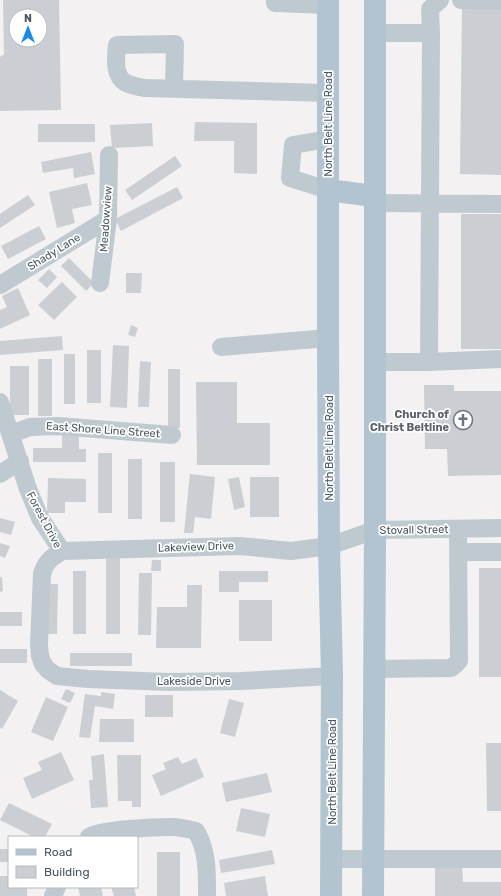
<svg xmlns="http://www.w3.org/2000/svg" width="501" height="896" font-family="Rubik,sans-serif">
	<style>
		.building { fill: #cbcfd3; fill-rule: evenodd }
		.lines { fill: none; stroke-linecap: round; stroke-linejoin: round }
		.minor { stroke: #bfcad0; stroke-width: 18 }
		.major { stroke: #b1c4cf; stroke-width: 22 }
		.labels { text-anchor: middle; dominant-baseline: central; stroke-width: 3.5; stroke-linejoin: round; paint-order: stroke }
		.street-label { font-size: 11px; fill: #49575f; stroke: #fff }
		.worship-label { font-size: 11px; font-weight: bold; fill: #5b616d; stroke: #fff; text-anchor: end }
	</style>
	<rect width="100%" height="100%" fill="#f3f1f1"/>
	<path class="building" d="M3,0H59L61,110L0,111V57L4,54ZM16,16H40V40H16Z
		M462,7L501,8V175L460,174Z
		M195,122L257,123V174L234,173V141H194Z
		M152,123L153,146L112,148L110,125Z
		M38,124H95V142H38Z
		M91,152L95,174L74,178L73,168L43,173L41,162Z
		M175,156L182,166L132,200L125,190Z
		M87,183L92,205L72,209L75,223L57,228L49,192Z
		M177,187L183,198L121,231L115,219Z
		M28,195L35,205L0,228V214Z
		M461,214H501V349H461Z
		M39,226L46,239L8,259L1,246Z
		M69,258L94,283L86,291L61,266Z
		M49,269L57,277L47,288L38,280Z
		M126,273H142L141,293H126Z
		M62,282L77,297L54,320L38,305Z
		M18,288L30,315L0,329V310L7,307L2,296Z
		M131,325L138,328L135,337L128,335Z
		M62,336L63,350L0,355V341Z
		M113,345L129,346L127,408L110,407Z
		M87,350H101V403H87Z
		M64,354H75V404H64Z
		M38,359H52V416H38Z
		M140,361L151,362L149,407H138Z
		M10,366H29V415H10Z
		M168,369H180V428H168Z
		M196,382H237V423H270V465H197Z
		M424,385H454V391H501V475L448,476L447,449H425Z
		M62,435H79V449H86V462H33V448H62Z
		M98,453H112V513H98Z
		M128,459H142V519H128Z
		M160,462H175V522H160Z
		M190,474L215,477L211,519L195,517L193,533H184Z
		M239,477L245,507L234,510L228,479Z
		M250,477H279V517H250Z
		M48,478L86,479V502H65V513H47Z
		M0,518L15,522L11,535L0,532Z
		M0,543L10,546L5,558L0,556Z
		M106,555H120V634H106Z
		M152,560H161V571H151Z
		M479,568H501V677H479Z
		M73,571H86V634H73Z
		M219,571H268V582H239V592H219Z
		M139,573H152L151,635H138Z
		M0,577H2L3,591L0,592Z
		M45,584H58L57,634H44Z
		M187,585H202L201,648H156L157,607H187Z
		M239,600H272V641H239Z
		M0,612H22V626H0Z
		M0,649H27V663H0Z
		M70,653H132V666H70Z
		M66,689L75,693L70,703L61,699Z
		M0,690L18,701L2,729L0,728Z
		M101,692L115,694L113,709L95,706L90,738L79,737L85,694L101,696Z
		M145,695H173V717H145Z
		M46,697L68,707L53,741L31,732Z
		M229,699L244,703L235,737L220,733Z
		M100,719H134V742H99Z
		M486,743H501V811H487Z
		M61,752L74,780L32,799L23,778L42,770L38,762Z
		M104,754L108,807L91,808L89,780H93L91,756Z
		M117,755H141V807H132V801H118Z
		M178,757L182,764L196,758L204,777L161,796L152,775L166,769L163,763Z
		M267,773L272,792L226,802L222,783Z
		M9,803L52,824L45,837H34L0,820Z
		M241,808L270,814L265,837L236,831Z
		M0,849H9V862H0Z
		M272,850L275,864L221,873L219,860Z
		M157,852H180V896H157Z
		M435,863H462L463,882H501V896H435Z
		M0,876H9V887H27V896H0Z
		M265,876L268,896H226L224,883Z
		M78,887H101L103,896H80Z
		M111,887H134L136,896H114Z"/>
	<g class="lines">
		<path class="minor" d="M275,0V3L328,5
			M461,0L501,1
			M375,33H431L430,9L440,0
			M174,89L175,44L117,45C116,57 113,76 126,83C132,86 139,87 145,88L328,93
			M328,139L293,145L290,178L328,190
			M374,203L501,204
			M100,283L108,219L109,155
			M0,285L108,219
			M221,347L328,338
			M375,362H429L501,359
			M429,362L431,33
			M0,402L28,489L40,518L62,551
			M11,434L30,427L58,426L172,435
			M0,474L20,461
			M62,551L240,546L291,551L329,546L375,530L501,528
			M62,551C51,558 46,561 42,574L39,644L40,656L43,664L48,670L57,676L88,679L170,682L241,681L332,676
			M458,552H501
			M374,669L451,668L455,665L459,661L458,529
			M89,837C102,829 155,827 172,827C180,827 188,829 196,831C208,851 207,874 207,896
			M332,859H501
			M53,896L57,887"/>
		<path class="major" d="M328,0V338L329,546L332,676L331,896
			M328,190L374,196
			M373,896L375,530V0"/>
	</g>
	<defs>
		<symbol id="church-ring" viewBox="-11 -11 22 22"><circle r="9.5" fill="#fff" stroke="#6b7280" stroke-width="1.5"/><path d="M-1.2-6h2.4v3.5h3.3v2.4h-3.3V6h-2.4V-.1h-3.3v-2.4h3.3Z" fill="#6b7280"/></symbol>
	</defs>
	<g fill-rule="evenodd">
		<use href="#church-ring" x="452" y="409" width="22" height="22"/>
	</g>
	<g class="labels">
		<g class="street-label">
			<text transform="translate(328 124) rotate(-90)">North Belt Line Road</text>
			<text transform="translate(106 219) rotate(-86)">Meadowview</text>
			<text transform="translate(54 252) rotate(-32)">Shady Lane</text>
			<text transform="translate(103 430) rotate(4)">East Shore Line Street</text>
			<text transform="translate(329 448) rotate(-90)">North Belt Line Road</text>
			<text transform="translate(44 520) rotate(62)">Forest Drive</text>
			<text transform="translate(414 530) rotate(-1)">Stovall Street</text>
			<text transform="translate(196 547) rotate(-2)">Lakeview Drive</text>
			<text x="194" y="681">Lakeside Drive</text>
			<text transform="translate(332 772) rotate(-90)">North Belt Line Road</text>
		</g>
		<g class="worship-label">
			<text x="449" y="414">Church of<tspan x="449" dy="13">Christ Beltline</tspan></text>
		</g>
	</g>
	<rect x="8" y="836" width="130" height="52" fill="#ffffff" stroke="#b6bcbf"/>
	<rect x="16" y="849" width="20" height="6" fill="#b1c4cf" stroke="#b6bcbf"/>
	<text x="44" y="856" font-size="12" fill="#49575f">Road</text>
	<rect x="16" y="866" width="20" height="12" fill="#cbcfd3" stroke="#b6bcbf"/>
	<text x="44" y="876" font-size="12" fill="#49575f">Building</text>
	<g transform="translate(28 28)"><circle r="19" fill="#ffffff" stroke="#b6bcbf"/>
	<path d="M0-3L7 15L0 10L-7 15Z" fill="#1a8be4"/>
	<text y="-6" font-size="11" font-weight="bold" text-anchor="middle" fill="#49575f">N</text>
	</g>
</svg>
